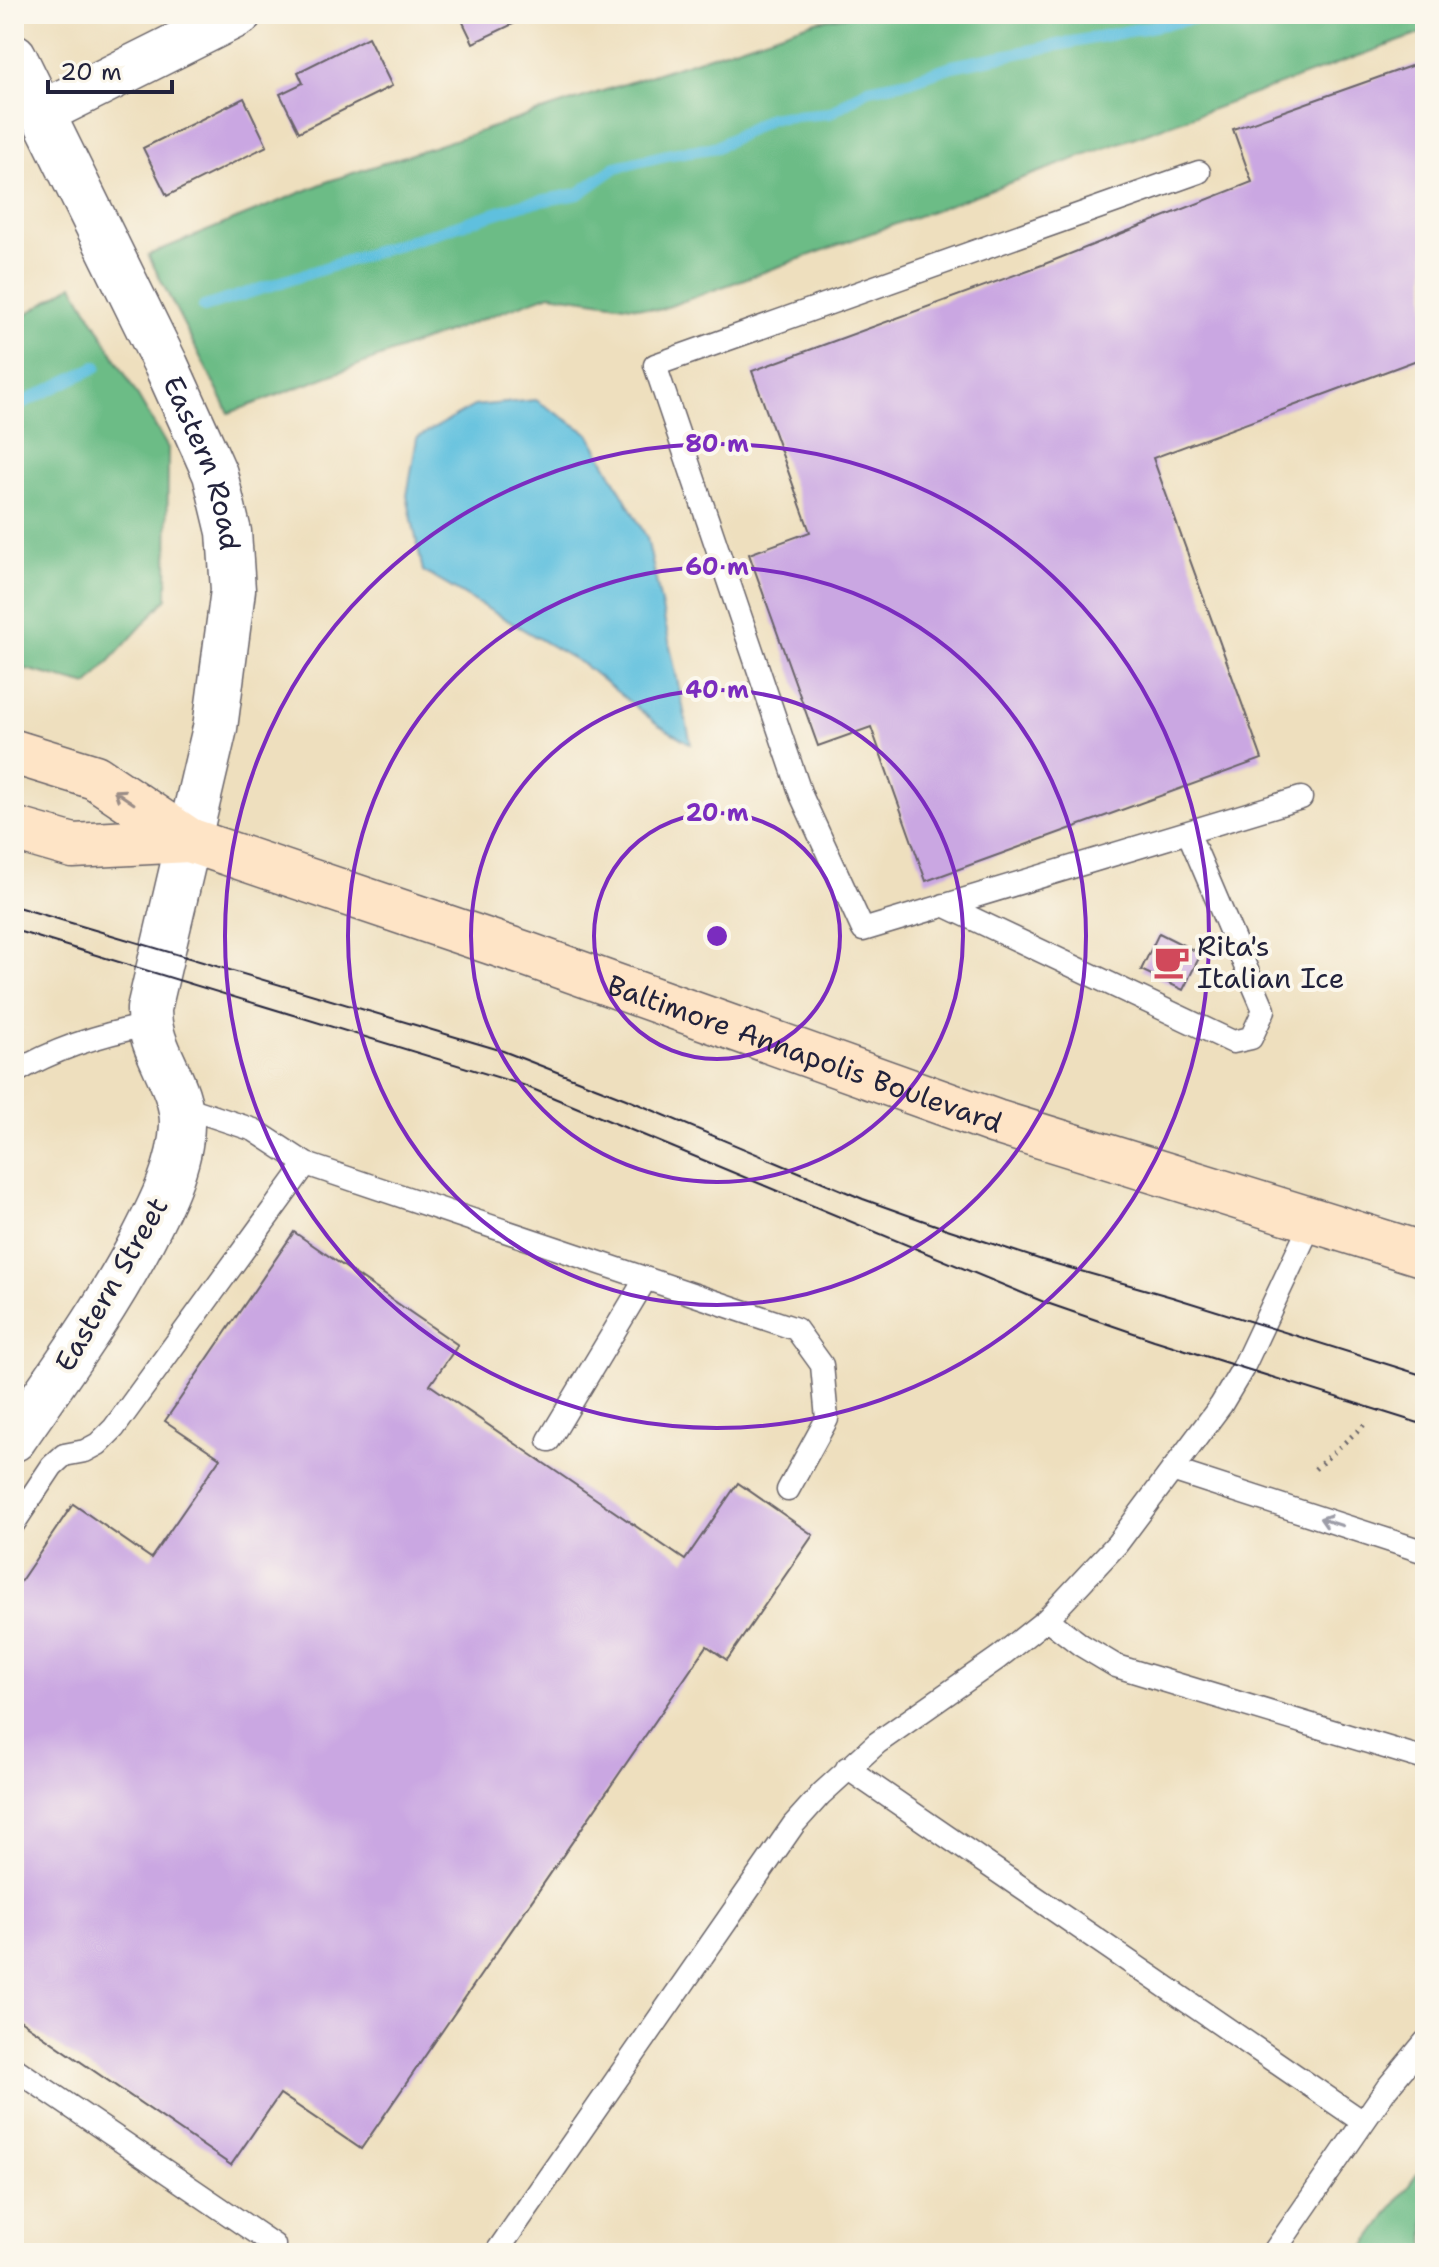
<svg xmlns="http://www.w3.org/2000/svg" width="1439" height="2267" font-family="'Shantell Sans',sans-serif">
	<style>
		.forest { fill: #6cbc86; stroke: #476f60; stroke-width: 2 }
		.water { fill: #5fc0de; stroke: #40718c; stroke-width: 2 }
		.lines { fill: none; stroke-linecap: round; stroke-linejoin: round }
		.stream { stroke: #5fc0de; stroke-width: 12 }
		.building { fill: #caa7e2 }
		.lane-casing { stroke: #696469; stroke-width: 25 }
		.street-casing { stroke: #696469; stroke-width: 47 }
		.secondary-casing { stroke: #696469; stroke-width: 47 }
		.path { stroke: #696469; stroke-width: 5; stroke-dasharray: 2 6; stroke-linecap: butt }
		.lane { stroke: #fff; stroke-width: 22 }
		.street { stroke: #fff; stroke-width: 44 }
		.secondary { stroke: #fee4c6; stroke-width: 44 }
		.tram { stroke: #22223b; stroke-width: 2 }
		.oneway { stroke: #9b8d87 }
		.oneway2 { stroke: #9c9ca7 }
		.ring { fill: none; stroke: #7b2cbf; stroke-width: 4 }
		.labels { text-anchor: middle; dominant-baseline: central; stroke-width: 8; stroke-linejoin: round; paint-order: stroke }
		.street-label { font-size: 28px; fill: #22223b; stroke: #fbf7ec }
		.poi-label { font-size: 28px; fill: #22223b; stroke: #fbf7ec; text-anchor: start }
		.centre { fill: #7b2cbf; stroke: #fbf7ec; stroke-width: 4 }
		.ring-label { font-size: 24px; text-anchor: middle; font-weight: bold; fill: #7b2cbf; stroke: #fbf7ec; stroke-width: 8; stroke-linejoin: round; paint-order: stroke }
	</style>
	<rect width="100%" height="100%" fill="#fbf7ec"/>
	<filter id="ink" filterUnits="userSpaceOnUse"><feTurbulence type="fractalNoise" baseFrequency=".0125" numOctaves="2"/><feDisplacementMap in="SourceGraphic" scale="16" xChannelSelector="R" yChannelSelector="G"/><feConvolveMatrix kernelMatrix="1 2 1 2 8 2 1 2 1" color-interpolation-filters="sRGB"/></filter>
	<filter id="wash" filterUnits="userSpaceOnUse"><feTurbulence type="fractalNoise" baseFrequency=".006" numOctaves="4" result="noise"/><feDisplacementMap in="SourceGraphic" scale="32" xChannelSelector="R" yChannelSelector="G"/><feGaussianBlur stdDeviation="1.8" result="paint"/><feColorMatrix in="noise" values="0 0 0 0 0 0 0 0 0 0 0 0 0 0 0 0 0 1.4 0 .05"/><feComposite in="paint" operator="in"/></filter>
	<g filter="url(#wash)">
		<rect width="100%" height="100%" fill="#eedfbe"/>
		<path class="forest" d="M859,14H1425V32L659,310L550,294L229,413L148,255L329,181L816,21Z
			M73,285L168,448L167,598L88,685L14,666V322Z
			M1425,2163V2253H1360Z"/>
		<path class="water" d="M536,400L589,434L647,538L691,744L657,724L584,665L423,571L407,496L417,438L474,406Z"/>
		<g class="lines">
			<path class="stream" d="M204,307L524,204L578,194L616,167L671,154L717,147L770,118L830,113L868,89L909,81L952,66L1195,18L1201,14
				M14,407L96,367"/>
		</g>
		<g id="blocks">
			<path class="building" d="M459,14H534L473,43Z
				M368,37L392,86L299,132L280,94L303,83L298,72Z
				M1425,61V357L1153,458L1262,759L926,881L871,727L818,746L749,554L810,532L752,371L1042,265L1252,182L1233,129Z
				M244,98L267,146L167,196L143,148Z
				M1159,933L1201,954L1183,990L1141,970Z
				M294,1232L458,1345L430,1385L685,1560L738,1483L813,1535L727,1660L707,1646L361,2149L280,2094L231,2165L14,2016V1591L73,1504L151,1558L220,1458L165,1421Z"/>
		</g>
	</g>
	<g filter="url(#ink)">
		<use href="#blocks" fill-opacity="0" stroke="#696469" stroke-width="2"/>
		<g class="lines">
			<defs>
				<path id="lane" d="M1199,172L655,365L801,795L863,930L1301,798
					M944,905L1233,1042L1251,1038L1264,1010L1188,832
					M14,1073C56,1048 101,1034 149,1025
					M306,1164L796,1329L822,1365L827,1419L788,1490
					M549,1440L645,1280
					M1172,1470L1425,1552
					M14,1523L52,1466L64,1455L85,1451L98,1444L114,1428L306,1164L254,1130L182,1106
					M1047,1619L1081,1645L1116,1666L1425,1759
					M847,1768L1363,2122
					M14,2068L274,2245
					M496,2253L794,1824L821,1794L877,1743L998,1658L1047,1619L1117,1544L1221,1405L1243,1368L1312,1221
					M1273,2253L1387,2088L1425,2042"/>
				<g id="street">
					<path id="s1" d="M14,56L166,365L203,447L215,474L229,532L233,590L215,728L149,1009C148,1052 183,1083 182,1125C181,1165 161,1204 143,1239C106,1310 59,1374 14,1439"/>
					<path d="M43,112L239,14"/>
				</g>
				<g id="secondary">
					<path id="s2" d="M14,752L95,777L189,840L529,955L996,1122L1425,1255"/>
					<path d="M14,829L73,846L189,840"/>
				</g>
			</defs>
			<use href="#lane" class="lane-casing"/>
			<use href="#street" class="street-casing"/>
			<use href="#secondary" class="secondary-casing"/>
			<path class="path" d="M1315,1469L1364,1425"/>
			<use href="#lane" class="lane"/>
			<use href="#street" class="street"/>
			<use href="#secondary" class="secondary"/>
			<path class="tram" d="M14,906L503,1051L626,1099L863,1199L944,1228L1042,1260L1172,1297L1425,1376
				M14,930L523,1085L1044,1302L1154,1340L1425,1425"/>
		</g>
		<defs><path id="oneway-shaft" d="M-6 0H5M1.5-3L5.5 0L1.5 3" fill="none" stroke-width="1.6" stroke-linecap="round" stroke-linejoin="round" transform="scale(2)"/></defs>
		<use class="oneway" href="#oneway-shaft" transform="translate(124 797) rotate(-146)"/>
		<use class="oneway2" href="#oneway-shaft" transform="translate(1331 1522) rotate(-162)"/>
	</g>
	<g class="ring">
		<circle cx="717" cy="936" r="123"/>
		<circle cx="717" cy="936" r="246"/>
		<circle cx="717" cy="936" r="369"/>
		<circle cx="717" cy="936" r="492"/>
	</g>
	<defs>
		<symbol id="cafe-bare" viewBox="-9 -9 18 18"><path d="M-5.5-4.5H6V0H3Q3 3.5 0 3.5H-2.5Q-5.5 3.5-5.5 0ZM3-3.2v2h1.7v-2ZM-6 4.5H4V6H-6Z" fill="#d1495b" stroke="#fbf7ec" stroke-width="2.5" paint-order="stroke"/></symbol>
	</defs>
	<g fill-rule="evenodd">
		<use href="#cafe-bare" x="1146" y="936" width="51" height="51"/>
	</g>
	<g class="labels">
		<g class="street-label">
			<text stroke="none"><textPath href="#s1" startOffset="450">Eastern Road</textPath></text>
			<text stroke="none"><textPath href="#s2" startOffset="850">Baltimore Annapolis Boulevard</textPath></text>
			<text transform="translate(111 1284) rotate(-60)">Eastern Street</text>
		</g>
		<g class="poi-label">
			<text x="1197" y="946">Rita's<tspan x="1197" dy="32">Italian Ice</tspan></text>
		</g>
	</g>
	<circle cx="717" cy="936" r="12" class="centre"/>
	<g class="ring-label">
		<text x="717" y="452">80 m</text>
		<text x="717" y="575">60 m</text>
		<text x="717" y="698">40 m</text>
		<text x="717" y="821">20 m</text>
	</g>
	<rect width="1439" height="2267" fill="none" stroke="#fbf7ec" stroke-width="48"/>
	<path d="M48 80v12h124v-12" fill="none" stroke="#22223b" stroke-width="4"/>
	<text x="60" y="80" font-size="24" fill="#22223b" stroke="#fbf7ec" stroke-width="6" paint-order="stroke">20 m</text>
</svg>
